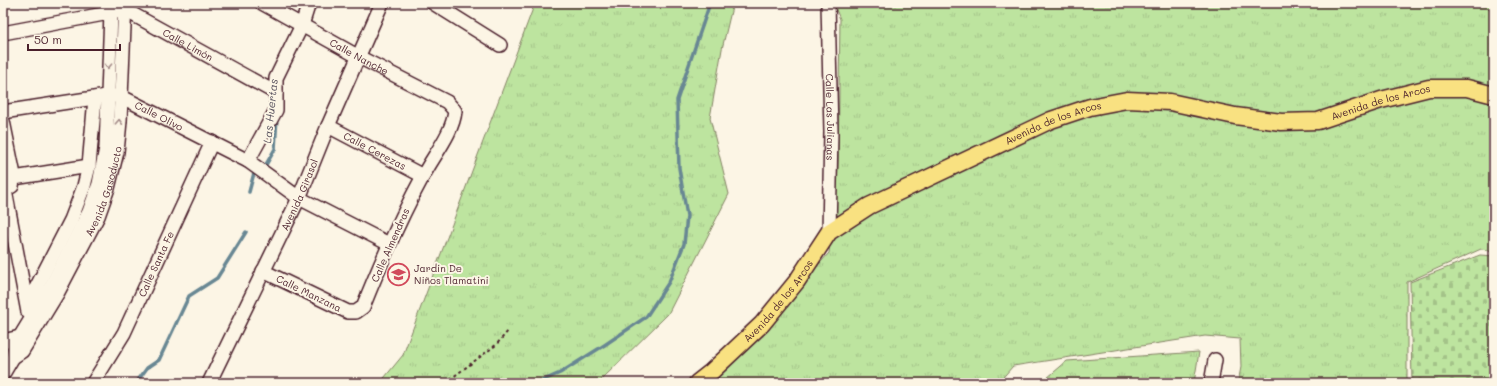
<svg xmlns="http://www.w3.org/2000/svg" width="1497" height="386" font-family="Mali,sans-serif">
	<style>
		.grass { fill: url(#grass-tufts); stroke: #848265 }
		.cemetery { fill: url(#cemetery-stones); stroke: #848265 }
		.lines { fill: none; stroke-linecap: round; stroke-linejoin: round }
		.stream { stroke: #688793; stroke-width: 3.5 }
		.building { fill: #e0a9bf; stroke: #4a1f2b }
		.minor-casing { stroke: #4a1f2b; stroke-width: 16 }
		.major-casing { stroke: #4a1f2b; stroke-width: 19 }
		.path { stroke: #4a1f2b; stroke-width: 2; stroke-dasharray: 3 3; stroke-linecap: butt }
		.minor { stroke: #fcf5e5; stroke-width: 13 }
		.major { stroke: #f9e181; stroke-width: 16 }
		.oneway { stroke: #a38a88 }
		.labels { text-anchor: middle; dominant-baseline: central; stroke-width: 4; stroke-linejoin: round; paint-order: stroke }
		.street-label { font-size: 10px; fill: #4a1f2b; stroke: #fcf5e5 }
		.poi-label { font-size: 10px; fill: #4a1f2b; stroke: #fcf5e5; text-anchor: start }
		.water-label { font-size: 11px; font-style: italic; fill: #59535f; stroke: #fcf5e5 }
	</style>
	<defs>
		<pattern id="grass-tufts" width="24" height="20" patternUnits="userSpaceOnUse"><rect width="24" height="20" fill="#bde49f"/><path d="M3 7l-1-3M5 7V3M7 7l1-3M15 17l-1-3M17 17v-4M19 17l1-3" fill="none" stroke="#a4c389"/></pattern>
		<pattern id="cemetery-stones" width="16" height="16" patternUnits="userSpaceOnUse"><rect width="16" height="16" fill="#bde49f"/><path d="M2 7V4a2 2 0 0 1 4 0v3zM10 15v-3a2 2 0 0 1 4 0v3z" fill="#a4c389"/></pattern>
	</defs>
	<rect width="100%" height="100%" fill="#fcf5e5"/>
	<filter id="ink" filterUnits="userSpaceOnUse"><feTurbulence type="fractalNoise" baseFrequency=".025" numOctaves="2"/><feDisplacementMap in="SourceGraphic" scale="8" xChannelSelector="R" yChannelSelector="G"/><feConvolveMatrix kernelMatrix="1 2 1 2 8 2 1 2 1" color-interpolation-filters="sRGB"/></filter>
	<g filter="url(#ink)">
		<path class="grass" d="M535,3H733L722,49L710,118L729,194L668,314L598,383H380L403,355Z
			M833,3H1494V251L1481,249L1407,282V383H1238L1241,367L1240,339L1205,336L1013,366L998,383H715L714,382L829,253L838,167L840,19Z
			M1199,352L1194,383H1050L1047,378L1067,361Z"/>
		<path class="cemetery" d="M1480,255L1494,256V383H1412L1410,282Z"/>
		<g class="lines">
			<path class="stream" d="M264,168L275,149L277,117
				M249,192L254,173L257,172
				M136,383L147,368L159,360L189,296L217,278L246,232
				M537,383L560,373L603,346L646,317L669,282L684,244L687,216L679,168L677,100L710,3"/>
		</g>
		<path class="building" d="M1047,378L1050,383H1030L1031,381Z"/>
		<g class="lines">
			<defs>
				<g id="minor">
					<path id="s1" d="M262,3L359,57L447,102L455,111C453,133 433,156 423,176C400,218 381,262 363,307L356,312H348L263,271"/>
					<path d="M433,3L500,45"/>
					<path id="s2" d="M828,3L831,132L829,232"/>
					<path id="s3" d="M3,33L125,10L276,93"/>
					<path id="s4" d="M3,112L107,96H120L248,161L299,198L389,244"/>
					<path d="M3,121L14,175L12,186L3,191"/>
					<path id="s5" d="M328,126L423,176"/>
					<path d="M248,161L276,110V78L302,25L309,3"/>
					<path d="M14,178L89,166"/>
					<path d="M5,190L28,312"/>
					<path d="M31,313L36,288L71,220L84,186L89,166L95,98"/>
					<path d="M3,341L20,337"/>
					<path id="s6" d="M13,357L22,351L58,292L98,216L108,188L117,152L120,121L125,3"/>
					<path d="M3,374L13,357L14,348L20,337L50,288L89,212L99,184L106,148L111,13L109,3"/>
					<path id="s7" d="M93,383L124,333L212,142"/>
					<path id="s8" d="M209,383L299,198L328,126L382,3"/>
					<path d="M1211,383L1215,360"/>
				</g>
				<g id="major">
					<path id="s9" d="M697,383L711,372L762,324L797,281L829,232L869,206L1051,120L1090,107L1127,100L1170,102L1235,116L1281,122L1318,121L1381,100L1429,88H1467L1494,95"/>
				</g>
			</defs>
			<use href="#minor" class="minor-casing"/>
			<use href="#major" class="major-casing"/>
			<path class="path" d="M445,383L496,345L508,331"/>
			<use href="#minor" class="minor"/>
			<use href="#major" class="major"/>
		</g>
		<defs><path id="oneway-chevron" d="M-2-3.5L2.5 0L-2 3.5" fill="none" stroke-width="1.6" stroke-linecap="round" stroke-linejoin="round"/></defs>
		<g class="oneway">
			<use href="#oneway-chevron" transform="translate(108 66) rotate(93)"/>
			<use href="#oneway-chevron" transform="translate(119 122) rotate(-87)"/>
		</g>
	</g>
	<defs>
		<symbol id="school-ring" viewBox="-11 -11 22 22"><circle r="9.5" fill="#fcf5e5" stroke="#d1495b" stroke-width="1.5"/><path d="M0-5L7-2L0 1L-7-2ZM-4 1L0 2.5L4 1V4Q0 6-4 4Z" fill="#d1495b"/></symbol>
	</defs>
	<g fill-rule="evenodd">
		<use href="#school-ring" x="386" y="262" width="25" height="25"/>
	</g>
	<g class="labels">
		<g class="street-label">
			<text stroke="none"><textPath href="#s3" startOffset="196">Calle Limón</textPath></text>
			<text stroke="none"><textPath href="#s1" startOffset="111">Calle Nanche</textPath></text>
			<text stroke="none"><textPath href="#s9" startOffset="788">Avenida de los Arcos</textPath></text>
			<text stroke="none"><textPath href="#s4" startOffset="162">Calle Olivo</textPath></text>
			<text stroke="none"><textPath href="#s2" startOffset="114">Calle Las Julianas</textPath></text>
			<text stroke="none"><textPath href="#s9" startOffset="452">Avenida de los Arcos</textPath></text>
			<text stroke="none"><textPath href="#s5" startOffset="53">Calle Cerezas</textPath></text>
			<text stroke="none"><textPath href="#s6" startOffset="191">Avenida Gasoducto</textPath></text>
			<text stroke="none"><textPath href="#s8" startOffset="209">Avenida Girasol</textPath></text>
			<text transform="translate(390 245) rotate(-66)">Calle Almendras</text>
			<text stroke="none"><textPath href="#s7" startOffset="135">Calle Santa Fe</textPath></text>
			<text transform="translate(309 293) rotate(26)">Calle Manzana</text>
			<text stroke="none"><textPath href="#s9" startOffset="116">Avenida de los Arcos</textPath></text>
		</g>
		<g class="poi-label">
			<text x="414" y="268">Jardin De<tspan x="414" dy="12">Niños Tlamatini</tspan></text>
		</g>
		<g class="water-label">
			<text transform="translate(270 111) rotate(-84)">Las Huertas</text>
		</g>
	</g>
	<rect width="1497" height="386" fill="none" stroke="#fcf5e5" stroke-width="16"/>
	<rect x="8" y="8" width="1481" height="370" fill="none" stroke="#4a1f2b" stroke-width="1.5" filter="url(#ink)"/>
	<path d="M28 44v6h92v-6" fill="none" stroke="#4a1f2b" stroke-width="2"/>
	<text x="34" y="44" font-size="12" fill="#4a1f2b" stroke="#fcf5e5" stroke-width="3" paint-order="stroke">50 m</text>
</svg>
